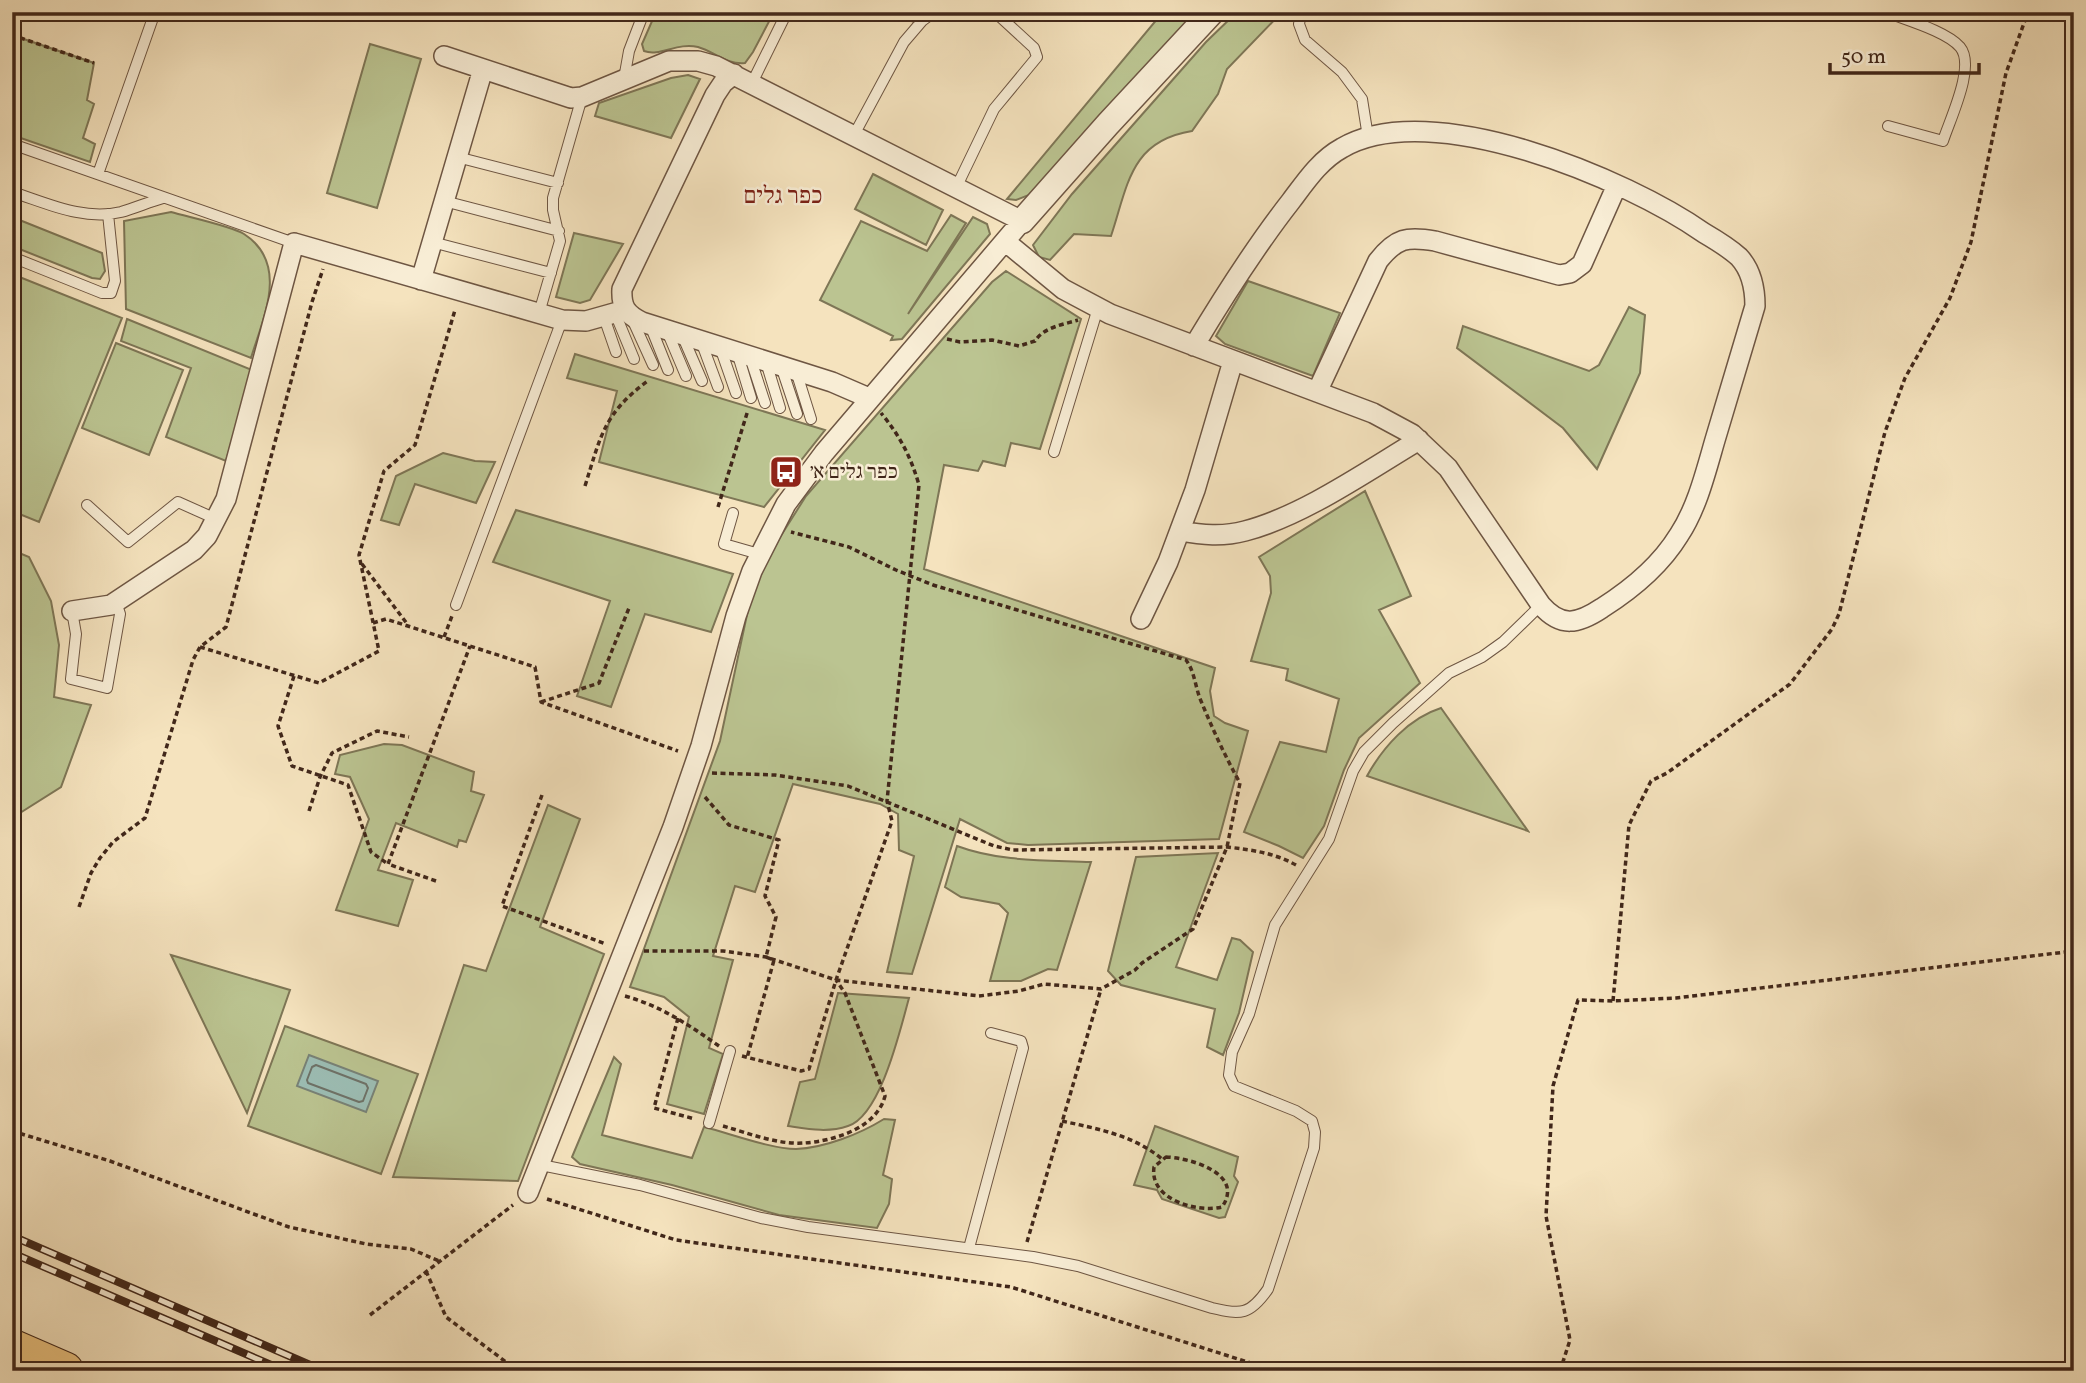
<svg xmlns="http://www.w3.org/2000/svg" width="2086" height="1383" font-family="Vollkorn,'Frank Ruhl Libre',serif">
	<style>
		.green { fill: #bbc491; stroke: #7e7656; stroke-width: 2 }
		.water { fill: #9cbeb5; stroke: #788277; stroke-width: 2 }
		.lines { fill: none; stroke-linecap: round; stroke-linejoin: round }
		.shore { stroke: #6e7268; stroke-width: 2 }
		.service-casing { stroke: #6e5643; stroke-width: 12 }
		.minor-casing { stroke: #6e5643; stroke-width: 22 }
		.tertiary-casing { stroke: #6e5643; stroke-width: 27 }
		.motorway-casing { stroke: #41271a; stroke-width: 39 }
		.path { stroke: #41271a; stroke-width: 3.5; stroke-dasharray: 5 3.5; stroke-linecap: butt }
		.service { stroke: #f8edd5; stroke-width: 10 }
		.minor { stroke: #f8edd5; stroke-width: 19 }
		.tertiary { stroke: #f8edd5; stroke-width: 24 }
		.motorway { stroke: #eac27f; stroke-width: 37 }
		.rail-casing { stroke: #41271a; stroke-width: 8 }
		.rail { stroke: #f8edd5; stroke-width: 5; stroke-dasharray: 16; stroke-linecap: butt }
		.labels { text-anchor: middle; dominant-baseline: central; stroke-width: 5; stroke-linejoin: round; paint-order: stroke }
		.poi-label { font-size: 21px; fill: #41271a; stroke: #f8edd5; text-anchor: start }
		.quarter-label { font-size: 24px; fill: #7a1f14; stroke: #f8edd5 }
	</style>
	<rect width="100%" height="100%" fill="#f5e3be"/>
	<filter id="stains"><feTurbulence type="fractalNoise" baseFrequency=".00286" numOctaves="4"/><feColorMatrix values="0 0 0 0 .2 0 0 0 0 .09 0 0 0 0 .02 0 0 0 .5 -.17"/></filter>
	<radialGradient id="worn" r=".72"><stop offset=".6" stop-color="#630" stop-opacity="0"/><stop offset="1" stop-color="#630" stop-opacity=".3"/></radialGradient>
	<path class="green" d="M656,12H774L753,52L745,63C727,65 715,52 698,47C677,42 660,57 644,51L642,44Z
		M1163,12H1199L1029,195L1016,200L1007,199Z
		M1237,12H1282L1227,69L1218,94L1192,131C1130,141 1128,185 1111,236L1074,234L1050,260L1039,257L1033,245L1072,194L1206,42Z
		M12,35L94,63L87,100L94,104L83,138L95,144L90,162L12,135Z
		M370,44L421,59L377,208L327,193Z
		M688,75L700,79L671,138L595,116L599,103L671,78Z
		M873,174L943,210L926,245L855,209Z
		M171,212C188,217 231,226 244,234C290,264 263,318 251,358L126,309L124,221Z
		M951,215L966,223L908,314L973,217L987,224L990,234L902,339L891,340L893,336L820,300L861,221L927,251Z
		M12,217L102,253L105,271L100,279L92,278L12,246Z
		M574,233L623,244L590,300L580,303L556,297Z
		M1006,271L1081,319L1040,449L1011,443L1005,466L983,461L978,471L944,465L924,569L1215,668L1210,691L1214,716L1225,723L1248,731L1219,839L1028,845L1007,843L960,819L912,974L887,972L914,856L899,850L898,814L880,804L793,784L755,892L735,886L713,956L733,960L709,1048L723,1054L704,1114L667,1104L689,1017L664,997L630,987L720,741L751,596L770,553L806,496L992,282Z
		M12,274L122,318L39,522L12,511Z
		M1248,281L1340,313L1313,376L1225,344L1216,336Z
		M1629,307L1645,315L1640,373L1597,469L1563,428L1457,348L1463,326L1589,371L1599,365Z
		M127,319L252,370L226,461L166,437L191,368L121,341Z
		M116,343L183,370L149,455L82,428Z
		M575,354L825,430L764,507L599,462L617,391L567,378Z
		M443,453L475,461L495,462L476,503L415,484L399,525L381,520L396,476Z
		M1365,491L1411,596L1379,610L1420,683L1359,738L1344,770L1324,826L1303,858L1279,846L1244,832L1280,742L1326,752L1339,699L1286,680L1288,669L1251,661L1271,593L1270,576L1259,557Z
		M516,510L733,574L711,632L645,614L611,707L577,696L610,601L493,562Z
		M12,550L29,557L51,601L59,645L54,697L91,705L61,787L12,818Z
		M1441,708L1528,831L1367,776C1383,747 1409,718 1441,708Z
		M384,744L402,745L474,772L471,791L484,795L466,842L459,840L457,847L396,823L378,870L413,880L398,926L336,910L369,819L350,777L335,774L340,755Z
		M548,805L580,819L540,927L604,954L518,1181L393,1177L464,965L486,971Z
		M957,846C1000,862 1045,860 1091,862L1057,970L1048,969L1021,981H990L1008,913L999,904L961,897L945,887Z
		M1218,853L1176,967L1217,980L1232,938L1240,940L1253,952L1239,1013L1223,1055L1207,1047L1215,1009L1121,985L1108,971L1136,857Z
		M171,955L290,990L247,1113Z
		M838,993L909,998C900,1030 881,1115 848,1126C828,1133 808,1129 788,1126L800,1082L815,1079Z
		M285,1026L418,1074L381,1174L248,1126Z
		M614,1057L621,1064L602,1135L692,1158L704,1127C729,1133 771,1149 796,1149C824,1148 860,1134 884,1119L895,1120L883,1175L892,1179L889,1204L877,1228L779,1215L672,1185L580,1164L572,1157Z
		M1155,1126L1238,1157L1234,1176L1238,1182L1225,1217L1219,1218L1162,1199L1157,1190L1134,1185Z"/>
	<path class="water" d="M309,1055L378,1081L366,1112L297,1086Z"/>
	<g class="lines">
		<path class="shore" d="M316,1065L366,1084L368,1088L363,1101L359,1102L308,1083L307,1080L312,1067Z"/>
		<defs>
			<path id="service" d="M906,12L922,21L934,12
				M1301,12L1299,24L1305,40L1342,72L1362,99L1368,137
				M1886,12C1906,20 1946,31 1960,47C1976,66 1950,119 1943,141L1888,126
				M624,79L629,51L644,12
				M752,83L787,12
				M854,135L904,42L922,21
				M12,144L294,243
				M457,157L558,183
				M98,174L155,12
				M956,188L994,109L1037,57L1034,48L995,12
				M12,192C47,203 83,221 121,212C135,208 149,202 163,198
				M444,201L559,231
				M432,242L551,273
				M12,257L102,293H111L115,281L108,214
				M539,313L560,241L553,210V198L582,97
				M615,313L634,359
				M609,314L606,323L616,352
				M633,321L653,365
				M650,325L668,370
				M667,331L686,376
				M683,337L702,381
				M701,341L718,387
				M720,347L736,393
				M737,352L751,398
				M750,357L765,403
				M766,362L780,408
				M781,366L797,414
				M796,371L811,419
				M1054,452L1098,308
				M87,505L128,542L178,502L216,519
				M733,513L724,544L759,554
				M456,605L562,320
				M72,611L76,634L71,679L107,688L120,614L116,602
				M709,1123L730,1051
				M541,1165L640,1185L761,1218L808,1227L1033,1257L1078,1266L1212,1308C1241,1315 1250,1315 1268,1289L1314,1148L1315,1132L1312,1121L1296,1111L1234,1086L1229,1075L1232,1052L1249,1014L1275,925L1329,839L1353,771L1364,752L1393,723L1449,673L1482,657L1503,642L1541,605
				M969,1248L1023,1048L1021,1041L991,1033"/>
			<path id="minor" d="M444,56L571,98L582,97L669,61H698L716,66L1022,221L824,453L786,504L752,571L736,616L701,746L673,827L528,1193
				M734,74L723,83L715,95L622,289C621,307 626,314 642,322L832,382L869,398
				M1006,242L1063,289L1110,314L1373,413L1412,434L1448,468L1541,605C1561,628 1578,624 1602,608C1632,589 1660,566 1679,535C1697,508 1706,471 1715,440C1728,395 1742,351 1755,306C1755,288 1752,271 1739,257C1729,248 1716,240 1704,233C1627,179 1431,96 1342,148C1320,160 1306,181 1291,201C1255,247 1224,296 1194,346
				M421,280L483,69
				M1317,392L1378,261C1396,238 1407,236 1435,241L1559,275L1570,273L1582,264L1617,185
				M1180,531C1202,535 1223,537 1245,531C1303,516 1367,471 1419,440
				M72,611L111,605L194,550L207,536L226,499L294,243L562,320L586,321L625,310
				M1141,619L1168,562L1195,490L1233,361"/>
			<path id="tertiary" d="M1022,221L1108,124L1212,12"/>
			<path id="motorway" d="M12,1348L65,1371"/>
		</defs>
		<use href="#service" class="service-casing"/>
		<use href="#minor" class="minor-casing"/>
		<use href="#tertiary" class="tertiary-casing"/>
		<use href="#motorway" class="motorway-casing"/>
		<path class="path" d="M12,35L94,63
			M947,339L960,342L992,340L1019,346L1035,341C1044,327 1062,325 1078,320
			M585,486C601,435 604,413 649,380
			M718,507L748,410
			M362,564L408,625
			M373,623L386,619L535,667L541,702L678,751
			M444,637L452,616
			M200,647L319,683L379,651L359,555L384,471L415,445L455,310
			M294,676L278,726L292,766L348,785L371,852L388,864
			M541,702L599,683L629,608
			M712,773L775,775L848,786L994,846L1013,850L1227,847C1253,850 1274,853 1296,865
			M542,795L502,906L606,944
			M705,797L729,825L779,840L765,896L776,917L766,957L774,960L747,1058
			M309,811L320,777L332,753L377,731L409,737
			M436,881L388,864L470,646
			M79,907L91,873L100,858L113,842L145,818L193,660L200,647L226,627L312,302L323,269
			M644,951H723L766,957L836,980L979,996L1019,991L1044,984L1101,989L1135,970L1142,963L1193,929L1227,847L1240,783C1225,756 1213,730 1201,701C1195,687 1195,672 1186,660L933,585L896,570L849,547L791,532
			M625,996C661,1006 689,1025 719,1046
			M1613,1001L1629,825L1651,781L1667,773L1790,684L1832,629L1839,614L1885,432L1905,378L1950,298L1971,242L2006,73L2028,12
			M678,1018L654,1108L695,1119
			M742,1056L801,1071L809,1069L836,980L892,821L887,801L919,485C911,457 900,436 881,413
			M1062,1121C1098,1129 1133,1135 1162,1159
			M723,1126C748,1133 778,1145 804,1143C834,1141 877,1128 885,1096L845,993L836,980
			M12,1131L110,1161L289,1227L366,1244L411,1249L439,1261
			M1166,1157C1191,1158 1245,1174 1222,1207C1198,1213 1149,1200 1154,1167Z
			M547,1199L676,1240L1011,1287L1276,1371
			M1027,1242L1101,989
			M426,1271L446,1317L518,1371
			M370,1315L513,1205
			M1560,1371L1570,1340L1546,1216L1553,1086L1578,1000L1613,1001L1676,998L2074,951"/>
		<use href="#service" class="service"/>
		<use href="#minor" class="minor"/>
		<use href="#tertiary" class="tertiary"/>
		<use href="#motorway" class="motorway"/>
		<defs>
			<path id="rail" d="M12,1236L324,1371
				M12,1253L285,1371"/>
		</defs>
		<use href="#rail" class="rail-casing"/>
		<use href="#rail" class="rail"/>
	</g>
	<defs>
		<symbol id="bus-square" viewBox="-11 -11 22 22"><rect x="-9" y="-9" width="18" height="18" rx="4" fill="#8f2418" stroke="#f8edd5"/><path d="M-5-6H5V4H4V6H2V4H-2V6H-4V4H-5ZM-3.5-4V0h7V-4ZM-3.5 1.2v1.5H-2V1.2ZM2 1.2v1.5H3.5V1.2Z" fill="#fff"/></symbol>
	</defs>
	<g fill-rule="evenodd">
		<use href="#bus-square" x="767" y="453" width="38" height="38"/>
	</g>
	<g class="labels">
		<g class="poi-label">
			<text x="810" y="472">כפר גלים א׳</text>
		</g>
		<g class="quarter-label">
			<text x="783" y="197">כפר גלים</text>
		</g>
	</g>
	<rect width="2086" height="1383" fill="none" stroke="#f5e3be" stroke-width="42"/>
	<rect x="14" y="14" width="2058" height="1355" fill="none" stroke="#41271a" stroke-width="3.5"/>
	<rect x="21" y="21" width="2044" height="1341" fill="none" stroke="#41271a" stroke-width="2"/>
	<path d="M1830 63v10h149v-10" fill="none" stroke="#41271a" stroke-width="3.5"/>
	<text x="1841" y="63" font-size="21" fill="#41271a" stroke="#f8edd5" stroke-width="5" paint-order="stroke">50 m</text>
	<rect width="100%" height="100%" filter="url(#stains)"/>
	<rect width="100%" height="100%" fill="url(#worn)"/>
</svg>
